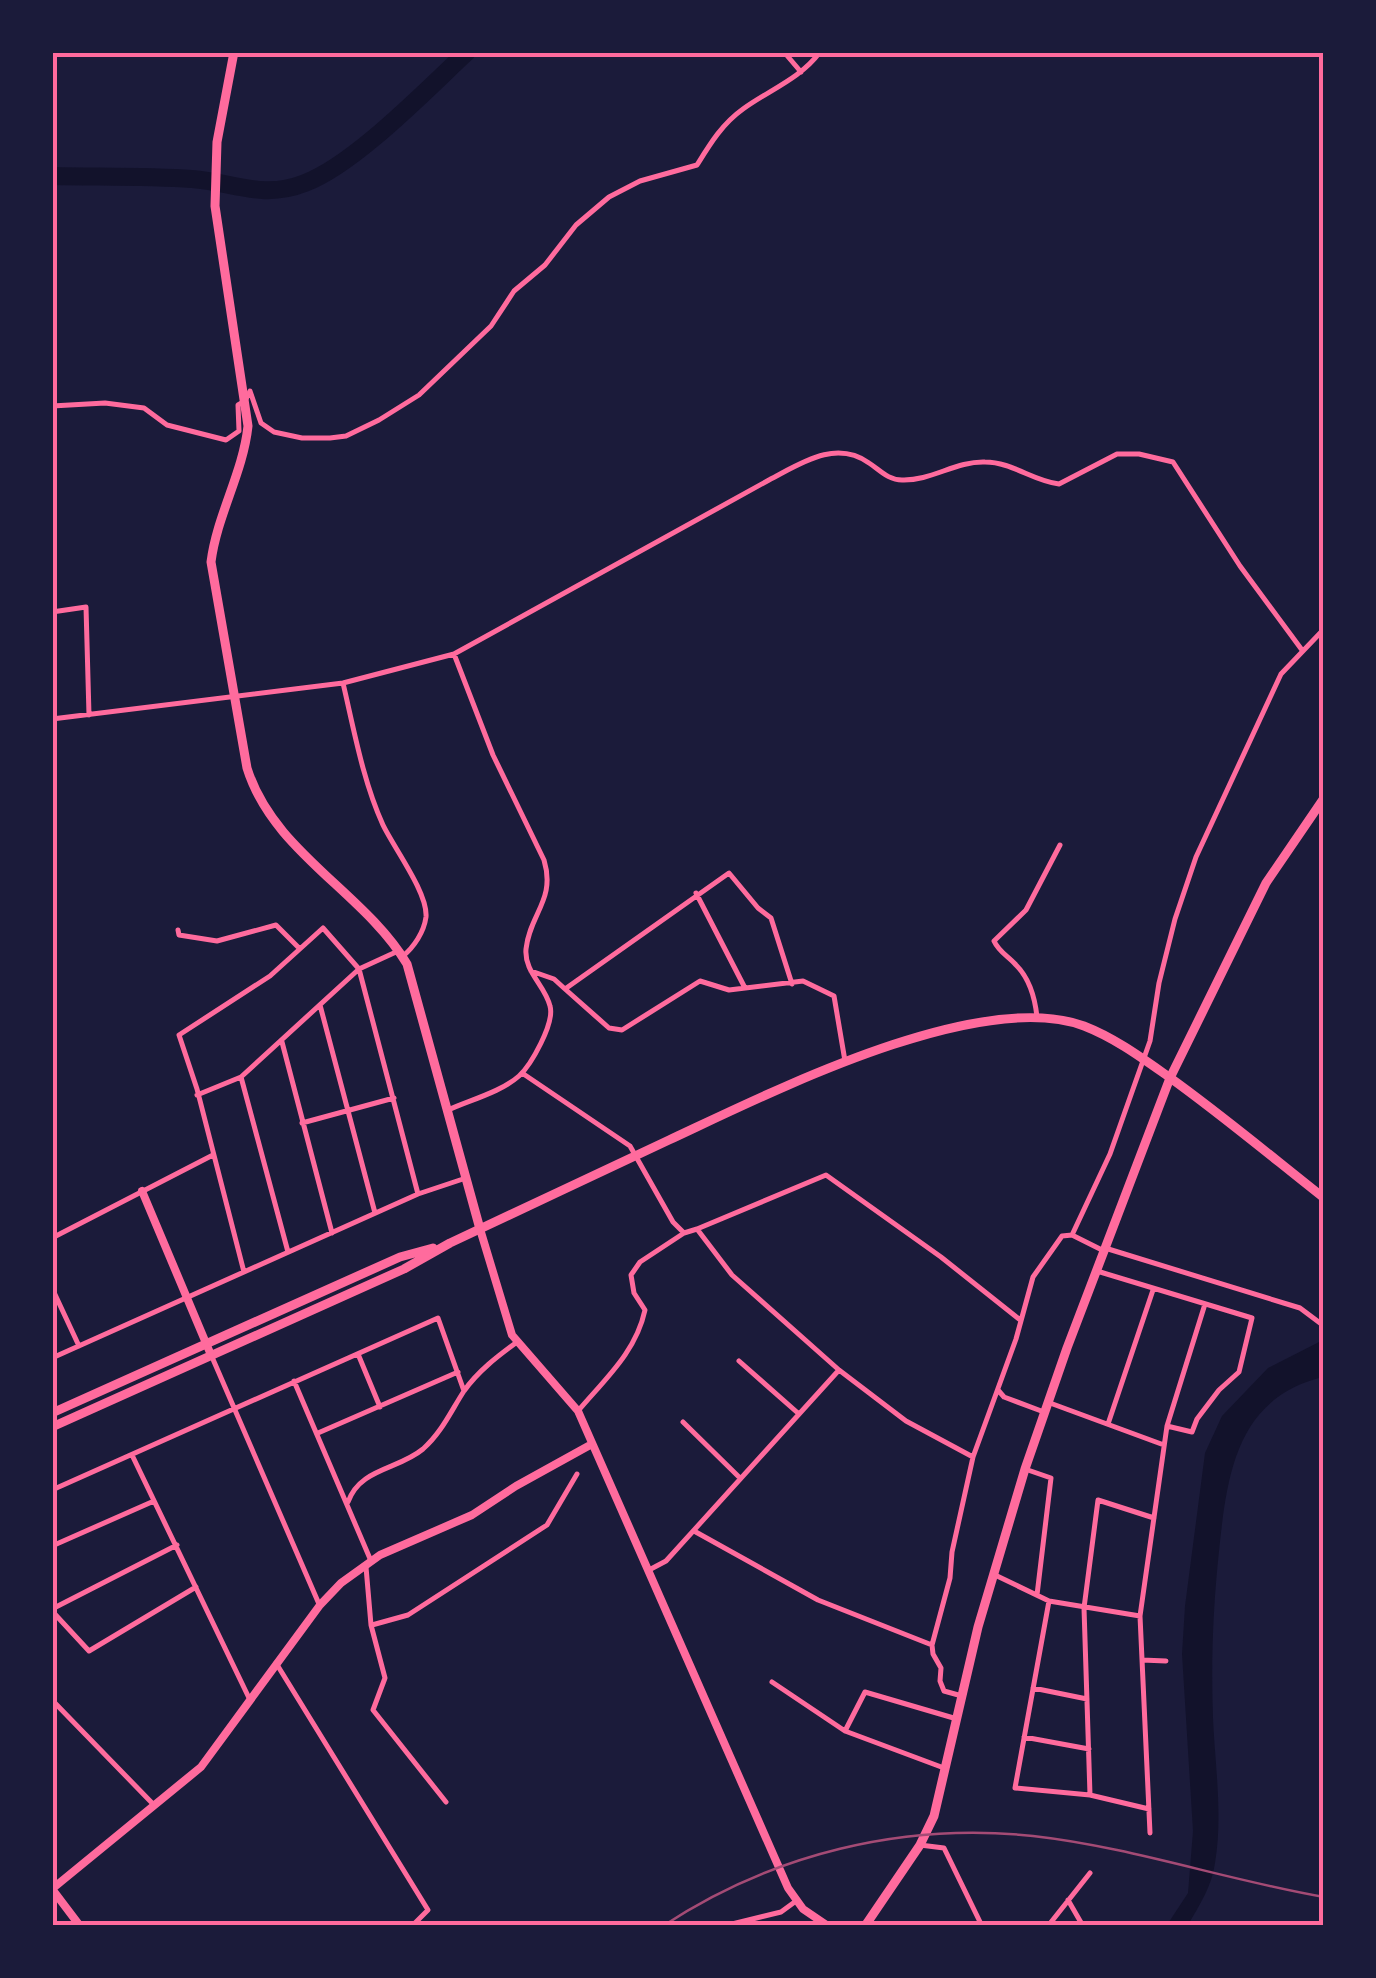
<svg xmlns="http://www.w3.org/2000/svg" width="1376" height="1978" font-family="'Work Sans',sans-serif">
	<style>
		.water { fill: #12122b }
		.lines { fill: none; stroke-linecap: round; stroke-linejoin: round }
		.river { stroke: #12122b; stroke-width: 18 }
		.minor { stroke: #ff6b9d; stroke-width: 5 }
		.tertiary { stroke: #ff6b9d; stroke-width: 8 }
		.primary { stroke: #ff6b9d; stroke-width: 9 }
		.trunk { stroke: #ff6b9d; stroke-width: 9 }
		.rail { stroke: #a44b75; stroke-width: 2.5 }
		.neatline { fill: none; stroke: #ff6b9d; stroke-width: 4 }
	</style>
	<rect width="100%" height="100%" fill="#1b1b3a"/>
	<path class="water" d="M1323,1340V1377C1236,1398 1227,1475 1219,1551C1213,1608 1211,1661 1213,1718C1215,1765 1223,1816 1215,1863C1212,1886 1199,1906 1188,1925H1167L1188,1893L1193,1831L1182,1654L1185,1606L1205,1453L1222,1416L1268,1368Z"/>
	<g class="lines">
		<path class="river" d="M52,176C99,177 146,176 192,179C233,182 262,200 305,183C355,164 426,90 467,52"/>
		<path class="minor" d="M784,52L801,72
			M52,406L105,403L144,408L167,425L226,440L239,431L238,405L245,401L250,391L261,423L274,432L302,438H330L346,436L379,420L419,395L491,326L514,291L545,265L576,225L609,197L640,181L697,165C710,144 722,124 743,109C769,90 800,79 820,52
			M52,612L86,607L89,715
			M343,683C354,730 363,781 383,825C394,848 428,893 426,917C424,932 414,947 403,956
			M52,719L343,683L454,654L769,480C800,464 835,439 869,463C880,470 888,480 902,480C931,481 956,461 985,462C1012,462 1033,481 1059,484L1117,454H1139L1173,462L1240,566L1302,650
			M696,893L745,988
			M178,930L179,935L217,941L276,925L299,948
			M531,971L554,979L565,989L729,873L758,908L771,918L792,984
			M565,989L609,1028L622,1030L700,981L729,990L803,981L834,996L845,1061
			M320,1005L375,1213
			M1037,1017C1035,998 1030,979 1016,965C1008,956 999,952 994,941L1026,910L1060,845
			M282,1042L332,1233
			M522,1073L630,1146L673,1222L684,1233L697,1229L732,1275L839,1370L906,1421L973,1457
			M241,1077L288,1252
			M197,1095L241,1077L359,969L396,952
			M448,1110C470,1100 501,1092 519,1076C531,1065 555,1023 550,1006C545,985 524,972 526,949C530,913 556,900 544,860L493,755L454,654
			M302,1123L394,1098
			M697,1229L826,1175L941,1257L1019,1319
			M1072,1235L1104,1251
			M52,1238L213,1155
			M1105,1248L1300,1308L1324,1326
			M1097,1271L1252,1318L1239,1372L1219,1390L1197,1419L1192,1432L1167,1426
			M244,1272L197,1089L179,1035L270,976L323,928L359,969L418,1194
			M52,1288L79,1346
			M358,1354L380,1407
			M212,1357L319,1604
			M52,1358L418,1194L466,1178
			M739,1361L799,1414
			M294,1381L371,1561
			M998,1390L1004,1397L1044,1412
			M1050,1403L1164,1445
			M578,1411C605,1379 636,1352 645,1310L634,1293L631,1275L640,1262L684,1233
			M683,1422L740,1478
			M1108,1424L1153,1290
			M318,1433L458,1372
			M132,1455L250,1700
			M1025,1469L1051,1478L1037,1595
			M52,1490L438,1318L464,1391
			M348,1502C360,1468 398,1470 423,1449C442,1432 451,1411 464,1391C478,1371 498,1356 517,1342
			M694,1531L818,1600L932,1645
			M52,1546L154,1501
			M366,1567L371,1625L385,1678L373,1710L446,1802
			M649,1570L666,1561L839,1370
			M995,1575L1049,1601L1140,1616
			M1049,1601L1015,1788L1090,1795L1149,1809
			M52,1609L177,1545
			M52,1611L89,1651L196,1587
			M372,1625L408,1615L547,1525L577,1474
			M1142,1660L1166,1661
			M276,1663L428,1910L412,1926
			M772,1682L845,1731L944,1768
			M1033,1688L1087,1699
			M962,1696L944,1691L940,1681L941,1668L933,1654L932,1645L950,1578L952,1552L973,1457L1016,1339L1033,1277L1062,1236L1072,1235L1110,1154L1150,1041L1159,983L1175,919L1196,857L1281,674L1324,629
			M52,1700L153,1804
			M845,1731L865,1692L957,1719
			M1024,1737L1089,1749
			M1090,1795L1084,1608L1098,1500L1154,1518
			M1150,1833L1140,1616L1167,1426L1205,1304
			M920,1845L944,1848L982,1926
			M1068,1900L1083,1926
			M724,1926L781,1912L796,1901
			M1048,1926L1090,1873"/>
		<path class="tertiary" d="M142,1191L211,1355
			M480,1229L512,1335L578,1411L788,1888L803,1909L828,1926
			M52,1889L201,1767L320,1605L341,1583L380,1555L472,1515L516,1486L592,1444
			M52,1889L80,1926"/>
		<path class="primary" d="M234,52L217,142L215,206L248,426C243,473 217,515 211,562L247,768C273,852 364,892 407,964L480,1229
			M1170,1078L1266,883L1324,798"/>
		<path class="trunk" d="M52,1413L400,1257L433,1248
			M52,1427L404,1269L450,1243C523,1209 596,1174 669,1140C768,1094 978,987 1084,1026C1115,1038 1142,1058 1169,1077C1222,1115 1272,1157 1324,1198
			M865,1926L920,1845L934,1816L978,1627L1025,1469L1067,1348L1170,1078"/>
		<path class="rail" d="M663,1926C772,1854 903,1822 1033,1836C1131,1847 1226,1880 1324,1897"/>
	</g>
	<rect width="1376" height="1978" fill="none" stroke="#1b1b3a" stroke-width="110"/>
	<rect x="55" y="55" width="1266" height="1868" class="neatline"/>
</svg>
